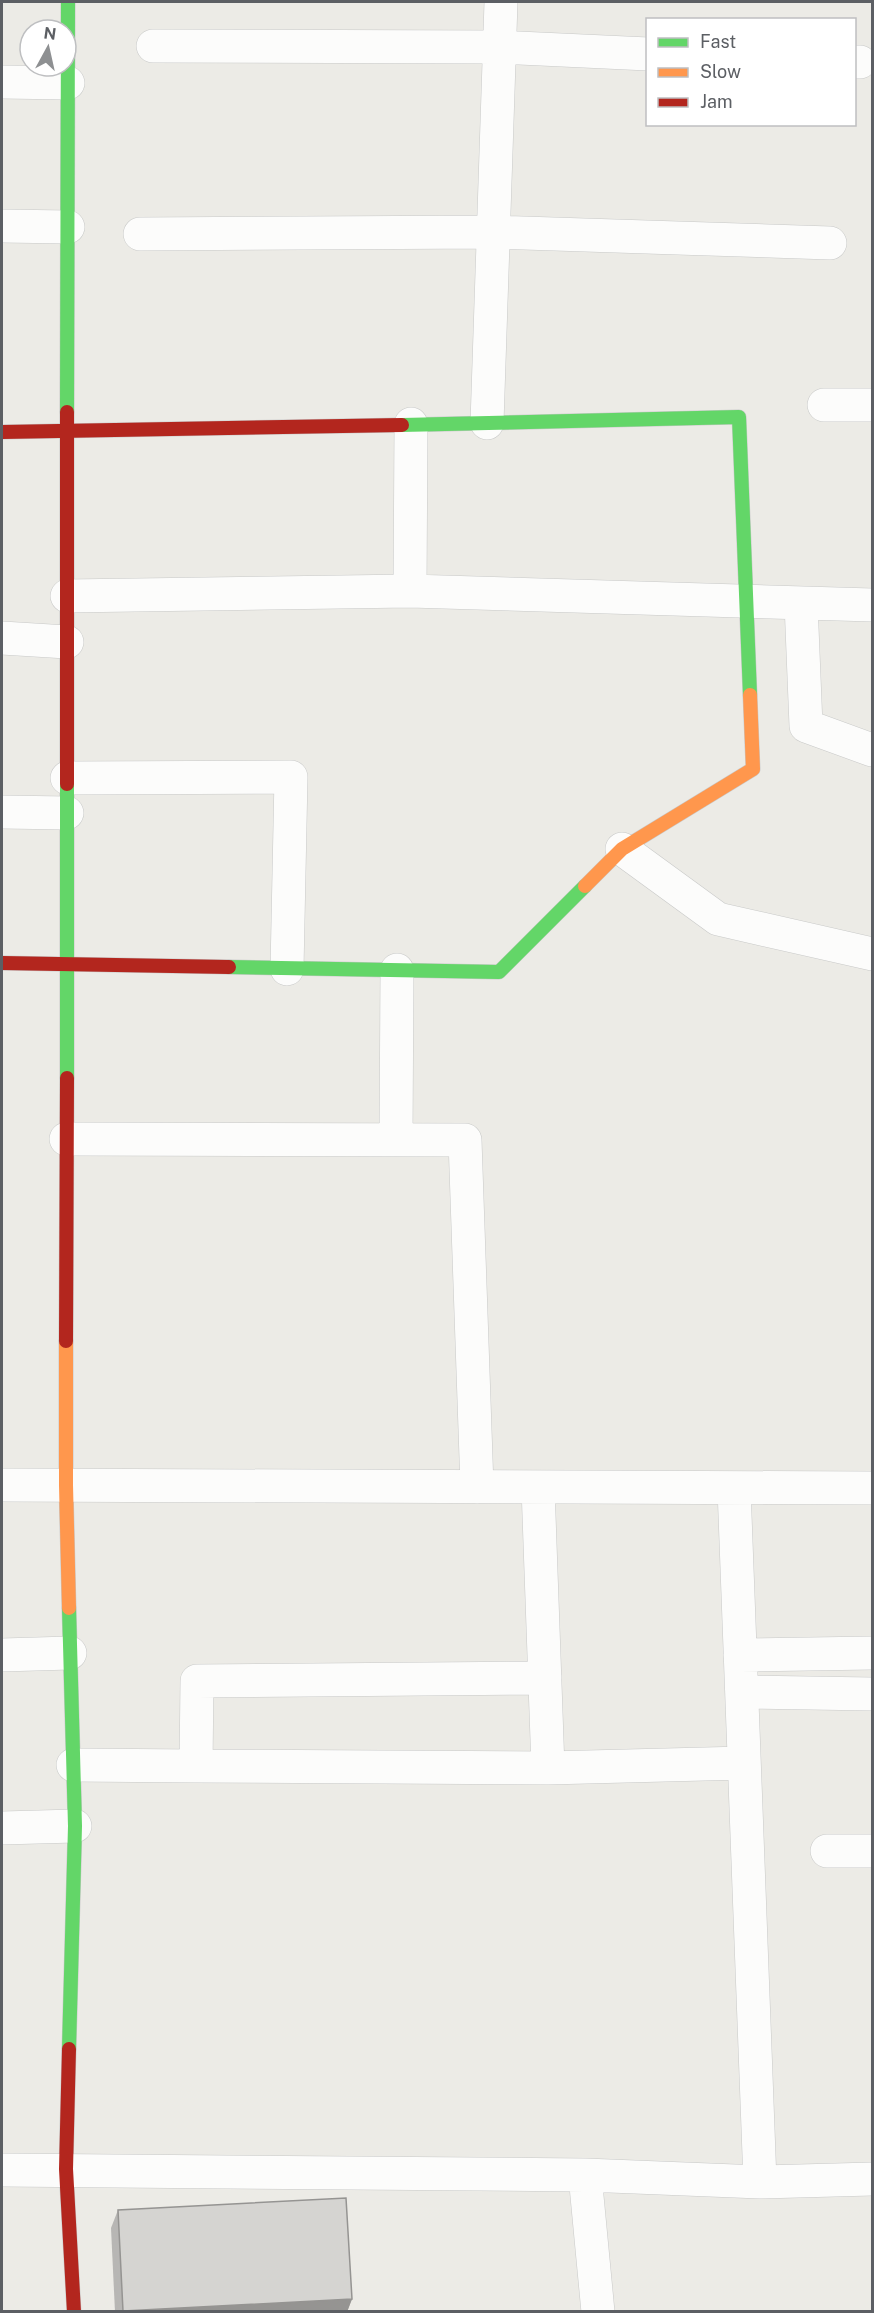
<svg xmlns="http://www.w3.org/2000/svg" width="874" height="2313" font-family="'Public Sans',sans-serif">
	<style>
		.lines { fill: none; stroke-linecap: round; stroke-linejoin: round }
		.street-casing { stroke: #c8c9c8; stroke-width: 34 }
		.fast-casing { stroke: #c9c9c9; stroke-width: 15 }
		.slow-casing { stroke: #c9c9c9; stroke-width: 15 }
		.jam-casing { stroke: #c9c9c9; stroke-width: 15 }
		.street { stroke: #fcfcfb; stroke-width: 33 }
		.fast { stroke: #63d668; stroke-width: 14 }
		.slow { stroke: #ff974d; stroke-width: 14 }
		.jam { stroke: #b3261e; stroke-width: 14 }
		.wall { fill: #b7b6b4 }
		.shaded-wall { fill: #959492 }
		.building { fill: #d5d4d1; stroke: #959492; stroke-width: 1.5 }
	</style>
	<rect width="100%" height="100%" fill="#ecebe6"/>
	<g class="lines">
		<defs>
			<path id="street" d="M153,46L499,47L648,54
				M854,62H860
				M2,82L68,83
				M2,226L68,227
				M140,234L493,232L830,243
				M824,405H872
				M487,423L501,2
				M410,591L872,605
				M67,596L410,591L411,424
				M801,603L806,726L872,750
				M2,638L67,642
				M67,778L291,777L287,969
				M2,812L67,813
				M622,849L718,919L872,954
				M66,1139L465,1140L477,1487
				M396,1140L397,970
				M2,1485L872,1488
				M538,1487L548,1768
				M734,1488L760,2182
				M2,1655L70,1653
				M740,1655L872,1653
				M545,1678L197,1681L196,1766L548,1768L744,1763
				M742,1692L872,1694
				M73,1765L196,1766
				M2,1828L75,1826
				M827,1851H872
				M2,2170L585,2175L760,2182L872,2179
				M585,2175L598,2312"/>
			<path id="fast" d="M67,412L68,2
				M402,425L739,417L750,695
				M229,967L499,972L585,886
				M67,1078V784
				M69,2049L75,1826L69,1608"/>
			<path id="slow" d="M585,886L622,849L753,769L750,695
				M66,1341V1485L69,1608"/>
			<path id="jam" d="M2,432L402,425
				M67,784V412
				M2,963L229,967
				M66,1341L67,1078
				M69,2049L66,2169L74,2312"/>
		</defs>
		<use href="#street" class="street-casing"/>
		<use href="#fast" class="fast-casing"/>
		<use href="#slow" class="slow-casing"/>
		<use href="#jam" class="jam-casing"/>
		<use href="#street" class="street"/>
		<use href="#fast" class="fast"/>
		<use href="#slow" class="slow"/>
		<use href="#jam" class="jam"/>
	</g>
	<path class="wall" d="M118,2210L352,2299L347,2312H115L111,2228Z"/>
	<path class="shaded-wall" d="M352,2299L347,2312H123V2311Z"/>
	<path class="building" d="M346,2198L352,2299L123,2311L118,2210Z"/>
	<rect width="874" height="2313" fill="none" stroke="#5c5f64" stroke-width="6"/>
	<rect x="646" y="18" width="210" height="108" fill="#ffffff" stroke="#bebfc1" stroke-width="1.5"/>
	<rect x="658" y="38" width="30" height="9" fill="#63d668" stroke="#bebfc1" stroke-width="1.5"/>
	<text x="700" y="48" font-size="18" fill="#5c5f64">Fast</text>
	<rect x="658" y="68" width="30" height="9" fill="#ff974d" stroke="#bebfc1" stroke-width="1.5"/>
	<text x="700" y="78" font-size="18" fill="#5c5f64">Slow</text>
	<rect x="658" y="98" width="30" height="9" fill="#b3261e" stroke="#bebfc1" stroke-width="1.5"/>
	<text x="700" y="108" font-size="18" fill="#5c5f64">Jam</text>
	<g transform="translate(48 48) rotate(8)"><circle r="28" fill="#ffffff" stroke="#bebfc1" stroke-width="1.5"/>
	<path d="M0-4.5L10 22L0 15L-10 22Z" fill="#8e9092"/>
	<text y="-9" font-size="16" font-weight="bold" text-anchor="middle" fill="#5c5f64">N</text>
	</g>
</svg>
